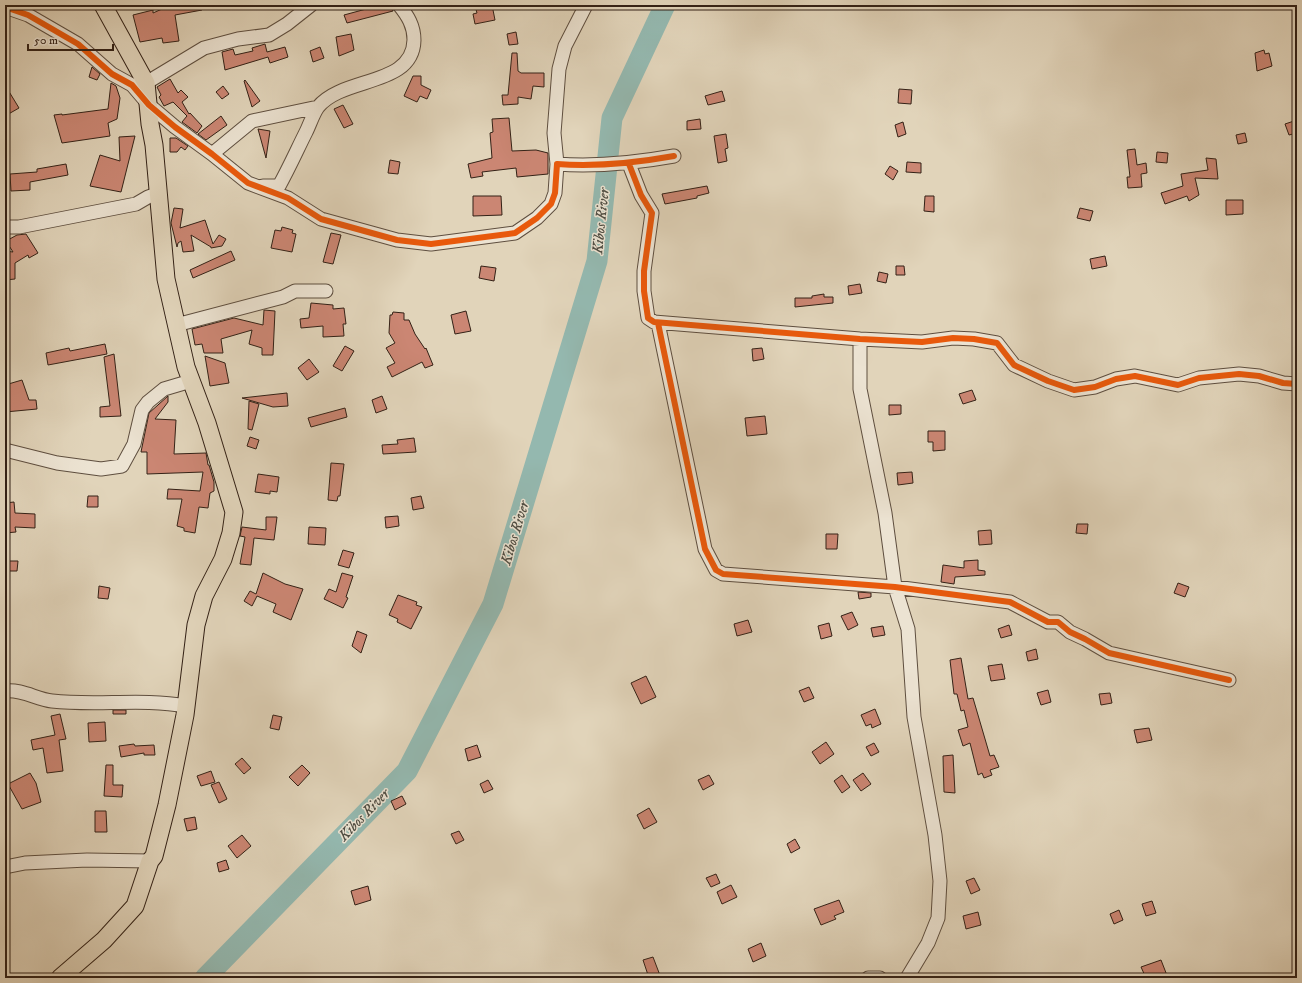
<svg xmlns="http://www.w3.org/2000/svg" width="1302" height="983" font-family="'IM FELL DW Pica',serif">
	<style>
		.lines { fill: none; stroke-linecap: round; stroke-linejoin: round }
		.river { stroke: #94b8af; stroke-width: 21 }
		.building { fill: #cb8673; stroke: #332116 }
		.minor-casing { stroke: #5e4e3f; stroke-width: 15 }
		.major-casing { stroke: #332116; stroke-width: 19 }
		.minor { stroke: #ece3d2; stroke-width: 13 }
		.major { stroke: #e1d4ba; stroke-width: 17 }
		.cycleway-casing { stroke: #ece3d2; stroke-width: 8 }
		.cycleway { stroke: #e8590c; stroke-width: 6 }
		.labels { text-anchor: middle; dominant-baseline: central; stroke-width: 3; stroke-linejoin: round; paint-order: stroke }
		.water-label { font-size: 15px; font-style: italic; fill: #504e44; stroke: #ece3d2 }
	</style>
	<rect width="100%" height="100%" fill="#e1d4ba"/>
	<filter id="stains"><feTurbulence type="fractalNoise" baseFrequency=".005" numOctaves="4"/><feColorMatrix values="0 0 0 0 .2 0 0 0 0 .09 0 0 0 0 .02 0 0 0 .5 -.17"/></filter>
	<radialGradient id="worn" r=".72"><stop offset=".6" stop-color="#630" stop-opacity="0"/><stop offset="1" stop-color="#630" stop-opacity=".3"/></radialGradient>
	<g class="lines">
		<path class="river" d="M205,978L407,771L493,604L597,261L612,118L665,5"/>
	</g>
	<path class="building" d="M171,5H202V10L175,15L179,41L163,43L162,38L140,42L133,15L153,10V13Z
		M381,5H391L393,11L347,23L344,15Z
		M481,5H492L495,20L475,24L473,14L477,13L475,6Z
		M516,32L518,44L509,45L507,34Z
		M351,34L354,50L339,56L336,37Z
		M265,44L267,52L285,47L288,57L270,63L268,57L225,70L222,52L233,49L235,55L253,51L252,48Z
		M320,47L324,58L313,62L310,51Z
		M1264,50L1265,54L1269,53L1272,66L1257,71L1255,53Z
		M512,53H517L518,71L521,73H544V87L533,86L531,99L518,97V104L503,105L502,95H508Z
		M92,67L100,74L97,80L89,77Z
		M413,76H421V85L431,90L427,99L420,96L417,102L404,96Z
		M170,79L178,93L181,90L188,97L182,102L189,114L190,113L202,126L197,133L182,122L187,116L173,102L164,106L159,97L161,95L157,87Z
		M245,80L260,101L252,107L244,81Z
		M111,83L116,86L120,98L117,119L108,123L110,136L62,143L54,115L62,114V115L108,109Z
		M5,85L19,108L5,116Z
		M223,86L229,94L222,99L216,92Z
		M899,89L912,90L911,104L898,103Z
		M722,91L725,101L708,105L705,96Z
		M343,105L353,124L344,128L334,109Z
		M221,116L227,125L206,140L198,134Z
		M509,118L512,151L536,150L548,153V174L517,177L516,168L482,172L483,176L471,178L468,164L492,158L490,133L493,132L492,119Z
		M700,119L701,129L687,130V121Z
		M1297,120V133L1289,135L1285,124Z
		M903,122L906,134L898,137L895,125Z
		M258,129L270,131L266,158Z
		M1245,133L1247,142L1238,144L1236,135Z
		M726,134L728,148L725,149L727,161L718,163L714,136Z
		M135,136L121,192L90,186L100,155L120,161L119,137Z
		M170,138H176L188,146L185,150L181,147L177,152H170Z
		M1135,149L1137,165L1146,163L1147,173L1141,174L1142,187L1128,188L1127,177H1130L1127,150Z
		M1157,152L1168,153L1167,163L1156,162Z
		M1206,158L1216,159L1218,179L1195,178L1199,195L1189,201L1187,196L1165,204L1161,193L1183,186L1181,174L1208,170Z
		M390,160L400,162L398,174L388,173Z
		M907,162L921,163V173L906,172Z
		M66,164L68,175L30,182V190L11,191L10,174L37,172V169Z
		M890,166L898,171L893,180L885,174Z
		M707,186L709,193L697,196V198L665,204L662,194Z
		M473,196H501L502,215L473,216Z
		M925,196H934V212L924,211Z
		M1226,200H1243V214L1226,215Z
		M174,208L183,209L180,228L205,220L213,244L219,235L226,239L222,246L211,248V247L191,235L194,251L183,252L181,241L178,243L177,247L171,223Z
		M1080,208L1093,211L1090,221L1077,218Z
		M282,227L293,230L292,233L296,234L292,252L271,248L275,230L281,231Z
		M331,233L341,235L333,264L323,262Z
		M26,234L38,253L29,258L28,255L15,263V279L5,280V251L13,252L6,241L17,235Z
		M231,251L235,260L193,278L190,270Z
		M1105,256L1107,266L1092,269L1090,259Z
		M481,266L496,268L494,281L479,278Z
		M896,266H904L905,275H896Z
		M879,272L888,274L886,283L877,281Z
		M860,284L862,293L849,295L848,286Z
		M824,294V297H833V303L795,307V298H812V296Z
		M311,303L333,305V309L344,308L346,324H343L344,336L323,337V326L301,328L300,319L309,318Z
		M264,310L275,311L273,355H262V348L249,344L252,330L221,339L223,353H204L202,344L195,345L192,329L234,318L263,325Z
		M466,311L471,331L455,334L451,315Z
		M393,312L404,313V320H409L415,334L425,349L426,348L433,365L425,368L422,362L392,377L387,367L395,363L386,348L395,343L389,333L390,315H392Z
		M105,344L107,354L48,365L46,353L69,348L70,351Z
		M345,346L354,351L342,371L333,366Z
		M762,348L764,359L753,361L752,349Z
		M114,354L121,416L100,417V407L110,406L104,357Z
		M205,356L225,363L229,383L210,386Z
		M309,359L319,372L307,380L298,368Z
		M22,380L29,400H36L37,409L5,412V385Z
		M972,390L976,400L963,404L959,394Z
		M287,393L288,406L273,407L242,398Z
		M168,396V402L155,419L176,420L174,454L206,453L208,465H209L214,482V491L210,493L208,508L199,507L195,533L184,531V528L177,526L182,499H167L168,489L200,491L203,472L147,474V452H141L149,413Z
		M382,396L387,409L376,413L372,400Z
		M249,401L259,404L252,430L248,429Z
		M889,405H901V414L889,415Z
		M345,408L347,417L311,427L308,418Z
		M765,416L767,434L747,436L745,418Z
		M928,431H945V450L933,451V442H928Z
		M250,437L259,440L256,449L247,446Z
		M414,438L416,452L383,454L382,445L398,444L397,440Z
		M331,463L344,464L340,496H338L337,501L328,500Z
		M912,472L913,483L898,485L897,473Z
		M258,474L279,477L277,492L270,491V494L255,492Z
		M88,496H98V507H87Z
		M421,496L424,508L413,510L411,498Z
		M14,502L15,513L35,514V528L15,527L16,532L5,533V503Z
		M398,516L399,526L386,528L385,517Z
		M266,517H277L274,540L254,538L251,565L240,564L245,537L240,536L242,527L266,530Z
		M1077,524H1088L1087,534L1076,533Z
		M309,527L326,528L325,545L308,544Z
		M991,530L992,544L979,545L978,531Z
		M826,534H838L837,549H826Z
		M343,550L354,553L349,568L338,565Z
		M978,560V570L985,571V575L955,577L954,584L941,582L943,565L964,568V561Z
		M9,561H18L17,571H8Z
		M263,573L285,584L303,589L291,620L273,612L276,604L257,596L252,606L244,601L250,591L256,594Z
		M342,573L353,576L346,597L348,598L343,608L324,599L329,589L336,592Z
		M1178,583L1189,587L1185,597L1174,593Z
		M99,586L110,588L108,599L98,598Z
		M858,592L871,593V597L859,599Z
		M398,595L417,602L416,605L422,607L411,629L397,622L398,619L389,615Z
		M852,612L858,625L848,630L841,616Z
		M748,620L752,632L737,636L734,624Z
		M829,623L832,636L821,639L818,626Z
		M1009,625L1012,635L1001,638L998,629Z
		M883,626L885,635L873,637L871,628Z
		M357,631L367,635L361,653L352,646Z
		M1036,649L1038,659L1028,661L1026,652Z
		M961,658L968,699L973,698L990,756L994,755L999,767L990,770L992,775L984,778L982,773L978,775L970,743L963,746L958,730L968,727L964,710L961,711L957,694H954L950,660Z
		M1002,664L1005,679L991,681L988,666Z
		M646,676L656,697L641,704L631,683Z
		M809,687L814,698L804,702L799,691Z
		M1048,690L1051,702L1041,705L1037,693Z
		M1110,693L1112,703L1101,705L1099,694Z
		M875,709L881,724L872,728L871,724L866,726L861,715Z
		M113,710H126V714H113Z
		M60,714L66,739L59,740L63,771L47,773L43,748L33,750L31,740L55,735L51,716Z
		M273,715L282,717L279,730L270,728Z
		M105,722L106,741L89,742L88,723Z
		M1149,728L1152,740L1137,743L1134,730Z
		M826,742L834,754L820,764L812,752Z
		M874,743L879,752L871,756L866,747Z
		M134,744L135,746L154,745L155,755H144V753L121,757L119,746Z
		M477,745L481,757L468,761L465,749Z
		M953,755L955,793L944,792L943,756Z
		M242,758L251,768L244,774L235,764Z
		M106,765H113V785H123L122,797L104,796Z
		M302,765L310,773L298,786L289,777Z
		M211,771L215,782L201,786L197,776Z
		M30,773L36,783L41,802L22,809L8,784Z
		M863,773L871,784L861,791L853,780Z
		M709,775L714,784L703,790L698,780Z
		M842,775L850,787L842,793L834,781Z
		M488,780L493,789L484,793L480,784Z
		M219,782L227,799L219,803L211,785Z
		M402,796L406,804L395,810L391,801Z
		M649,808L657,822L644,829L637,815Z
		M95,811H106L107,832H95Z
		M195,817L197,829L187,831L184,819Z
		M459,831L464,840L456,844L451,834Z
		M242,835L251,846L237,858L228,846Z
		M795,839L800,848L791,853L787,844Z
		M226,860L229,869L219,872L217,863Z
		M716,874L720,883L711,887L706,878Z
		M974,878L980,890L971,894L966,881Z
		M731,885L737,897L722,904L717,892Z
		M368,886L371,900L355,905L351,891Z
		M839,900L844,912L834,916L836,919L821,925L814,909Z
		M1152,901L1156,913L1146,916L1142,904Z
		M1119,910L1123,920L1114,924L1110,914Z
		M978,912L981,925L966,929L963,916Z
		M761,943L766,956L753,962L748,949Z
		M653,957L661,978H649L643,960Z
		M1161,960L1168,978H1146L1141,967Z"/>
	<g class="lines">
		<defs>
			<path id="minor" d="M5,7L28,15L78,44L112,74L132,85L149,105L175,127L212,154L248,183L288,198L321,219L397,240L431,244L515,233L537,218L551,204L555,193L557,164C596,167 635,163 674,156
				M146,83L204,48L238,39L269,35L287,24L311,5
				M212,154L252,121L318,107
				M557,164L554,133L559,69L565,46L586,5
				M629,164L641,195L652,213L644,271V291L648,318L654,322L860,339L922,342L953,338L974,339L997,343L1014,365L1048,381L1074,390L1095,387L1116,379L1135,376L1178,385L1199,378L1239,374L1259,376L1283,383L1297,384
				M263,186H279C289,168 297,150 306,132C310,124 313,114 318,107C343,76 413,87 414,40C414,26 408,16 399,5
				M5,227H19L136,204L148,197L159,193
				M658,323L705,549L716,570L723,574L895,587L1010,602L1048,622H1058L1070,632L1085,639L1109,653L1229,680
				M176,325L283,297L295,291H326
				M860,339V389L885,513L895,587L908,629L914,717L935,835L940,881L938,918L928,943L907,978
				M5,450L57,463L101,469L122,466L134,444L142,410L148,402L164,389L191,381
				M5,691C22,689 36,699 52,701C97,706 142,698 186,706
				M5,867L25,863L87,860L150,861
				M868,978H880"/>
			<path id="major" d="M60,978L104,940L135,906L150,861L154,856L167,805L185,715L196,625L204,596L223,559L231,533L234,512L207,423L186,367L166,279L154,145L150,124L146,83L103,5"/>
		</defs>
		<use href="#minor" class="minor-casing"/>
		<use href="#major" class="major-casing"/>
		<use href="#minor" class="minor"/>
		<use href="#major" class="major"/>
		<defs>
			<path id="cycleway" d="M5,7L28,15L78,44L112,74L132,85L149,105L175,127L212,154L248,183L288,198L321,219L397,240L431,244L515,233L537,218L551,204L555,193L557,164C596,167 635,163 674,156
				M629,164L641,195L652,213L644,271V291L648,318L654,322L860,339L922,342L953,338L974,339L997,343L1014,365L1048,381L1074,390L1095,387L1116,379L1135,376L1178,385L1199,378L1239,374L1259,376L1283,383L1297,384
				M658,323L705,549L716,570L723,574L895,587L1010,602L1048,622H1058L1070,632L1085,639L1109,653L1229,680"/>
		</defs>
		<use href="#cycleway" class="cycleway-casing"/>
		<use href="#cycleway" class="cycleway"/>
	</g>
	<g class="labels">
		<g class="water-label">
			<text transform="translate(601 221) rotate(-84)">Kibos River</text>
			<text transform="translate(515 533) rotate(-73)">Kibos River</text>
			<text transform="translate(364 815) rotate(-46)">Kibos River</text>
		</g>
	</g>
	<rect width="1302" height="983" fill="none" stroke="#e1d4ba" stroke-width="20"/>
	<rect x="6" y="6" width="1290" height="971" fill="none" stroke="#332116" stroke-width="2"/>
	<rect x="10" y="10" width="1282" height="963" fill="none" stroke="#332116"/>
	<path d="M28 44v6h85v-6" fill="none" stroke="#332116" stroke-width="2"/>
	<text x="34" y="44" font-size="12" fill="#332116" stroke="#ece3d2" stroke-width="3" paint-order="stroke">50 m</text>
	<rect width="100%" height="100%" filter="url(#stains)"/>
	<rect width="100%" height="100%" fill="url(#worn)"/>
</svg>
